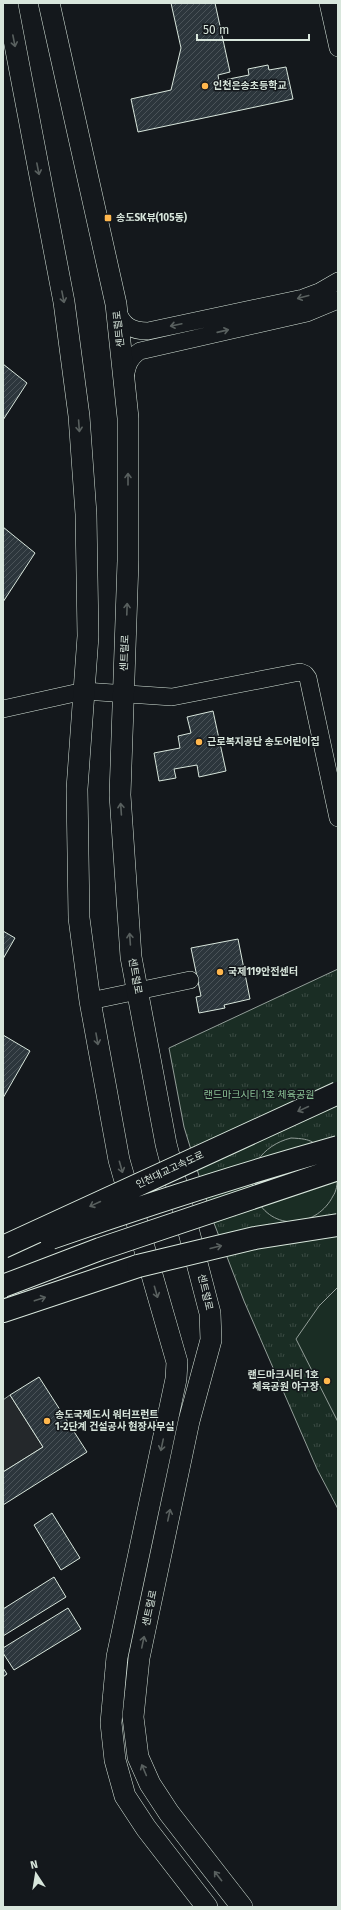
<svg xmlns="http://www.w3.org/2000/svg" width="341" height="1910" font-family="'Fira Sans','Noto Sans KR',sans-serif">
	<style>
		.grass { fill: url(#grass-tufts); stroke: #939e99 }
		.pitch { fill: #1a2d24; stroke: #939e99 }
		.parking { fill: #24282b; stroke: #939e99 }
		.building { fill: url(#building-hatch); stroke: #d8e6dc }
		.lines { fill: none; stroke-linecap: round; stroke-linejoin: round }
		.minor-casing { stroke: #d8e6dc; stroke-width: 18 }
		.major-casing { stroke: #d8e6dc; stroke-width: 22 }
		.highway-casing { stroke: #d8e6dc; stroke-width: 24 }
		.minor { stroke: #14181c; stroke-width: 17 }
		.major { stroke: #14181c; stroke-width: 21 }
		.highway { stroke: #14181c; stroke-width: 22 }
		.highway-bridge-casing { stroke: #d8e6dc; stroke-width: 24; stroke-linecap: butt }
		.highway-bridge { stroke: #14181c; stroke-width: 22 }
		.oneway { stroke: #59605f }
		.poi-dot { fill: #ffb74d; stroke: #14181c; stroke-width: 1.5 }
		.labels { text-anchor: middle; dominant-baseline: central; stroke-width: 3; stroke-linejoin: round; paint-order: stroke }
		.poi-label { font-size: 10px; font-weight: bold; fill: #d8e6dc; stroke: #14181c; text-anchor: start }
		.street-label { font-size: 10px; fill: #d8e6dc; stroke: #14181c }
		.park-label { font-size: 10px; fill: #8ac095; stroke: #14181c }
	</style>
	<defs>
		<pattern id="grass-tufts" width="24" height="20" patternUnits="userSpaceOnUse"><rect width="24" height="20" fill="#1a2d24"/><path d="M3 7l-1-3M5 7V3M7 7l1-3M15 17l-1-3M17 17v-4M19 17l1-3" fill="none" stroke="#3b4b43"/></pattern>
		<pattern id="building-hatch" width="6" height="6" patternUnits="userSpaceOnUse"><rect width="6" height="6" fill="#2c363c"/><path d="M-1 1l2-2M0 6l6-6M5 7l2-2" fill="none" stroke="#4a5358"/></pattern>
	</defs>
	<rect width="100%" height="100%" fill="#14181c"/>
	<path class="grass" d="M338,969V1509L317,1469L244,1301L212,1218L184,1127L169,1048Z"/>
	<path class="pitch" d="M291,1138C313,1139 315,1141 326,1160C329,1165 335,1172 337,1178C338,1183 336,1192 333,1196C318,1226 275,1233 257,1200C242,1170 263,1145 291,1138Z
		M338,1287V1422L296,1339L319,1306Z"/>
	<path class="parking" d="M10,1395L43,1447L3,1472V1400Z"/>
	<path class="building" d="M171,3H215L230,72L218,75L219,81L249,75L248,69L268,65L269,70L286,67L293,99L138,132L131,99L171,90L181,48Z
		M3,364L27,383L3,420Z
		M3,527L35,553L3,602Z
		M213,711L226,771L199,777L197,765L174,769L176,778L159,781L154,753L180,748L178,736L191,733L187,717Z
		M3,931L15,938L3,959Z
		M238,939L250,999L224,1005L225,1008L199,1013L196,997L201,996L191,948Z
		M3,1035L30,1051L3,1098Z
		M39,1377L87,1452L3,1505V1472L43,1447L10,1395Z
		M52,1513L80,1558L61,1570L34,1525Z
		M54,1577L66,1597L3,1636V1609Z
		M68,1608L81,1629L14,1670L3,1653V1648Z
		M3,1668L7,1674L3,1677Z"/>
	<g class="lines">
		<defs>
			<path id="minor" d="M328,3L338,48
				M117,311C124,326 131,331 148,331L303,298L319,292L338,281
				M125,378C127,366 129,358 140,351L307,313L338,300
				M3,709L84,691L172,697L300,672L305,674L308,678L338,818
				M90,1001L190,980"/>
			<path id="major" d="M7,3L64,302L79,416L86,514L88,636L77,789L79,918L90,1001L119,1160L177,1362L176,1379L117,1657L111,1723L115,1760L125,1796L146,1828L207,1907
				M49,3L116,304L128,418V561L120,795L131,957L166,1144L210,1313L211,1340L189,1421L139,1658L133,1717L138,1757L150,1784L169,1813L242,1907"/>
			<path id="highway" d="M3,1311L138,1266"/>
		</defs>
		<use href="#minor" class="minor-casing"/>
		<use href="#major" class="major-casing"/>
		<use href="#highway" class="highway-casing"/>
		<use href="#minor" class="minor"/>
		<use href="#major" class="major"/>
		<use href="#highway" class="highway"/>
		<defs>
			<path id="highway-bridge" d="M51,1238C146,1205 242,1174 338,1147
				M3,1247L338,1093
				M138,1266L255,1238L338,1225
				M3,1286L100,1249L338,1169"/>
		</defs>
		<use href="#highway-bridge" class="highway-bridge-casing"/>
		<use href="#highway-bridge" class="highway-bridge"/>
	</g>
	<defs><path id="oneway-shaft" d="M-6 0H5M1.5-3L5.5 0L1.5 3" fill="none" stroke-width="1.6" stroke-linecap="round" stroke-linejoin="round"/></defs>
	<g class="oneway">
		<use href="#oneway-shaft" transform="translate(14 41) rotate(79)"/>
		<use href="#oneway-shaft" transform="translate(38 169) rotate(79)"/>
		<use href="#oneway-shaft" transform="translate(63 297) rotate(79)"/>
		<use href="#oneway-shaft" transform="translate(303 297) rotate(165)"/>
		<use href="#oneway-shaft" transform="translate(176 325) rotate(168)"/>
		<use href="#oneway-shaft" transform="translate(223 331) rotate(-13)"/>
		<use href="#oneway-shaft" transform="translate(79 426) rotate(86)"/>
		<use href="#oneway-shaft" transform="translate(128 479) rotate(-90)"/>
		<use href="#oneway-shaft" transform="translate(127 609) rotate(-88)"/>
		<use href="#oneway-shaft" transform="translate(121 809) rotate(-94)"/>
		<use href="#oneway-shaft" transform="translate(130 939) rotate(-94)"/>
		<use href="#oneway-shaft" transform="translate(97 1039) rotate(80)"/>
		<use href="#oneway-shaft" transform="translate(303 1109) rotate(155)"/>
		<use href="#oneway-shaft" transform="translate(121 1167) rotate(74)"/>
		<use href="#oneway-shaft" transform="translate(95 1204) rotate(155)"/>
		<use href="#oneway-shaft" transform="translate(216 1247) rotate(-14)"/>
		<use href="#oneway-shaft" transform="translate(156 1292) rotate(74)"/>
		<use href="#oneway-shaft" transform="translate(40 1299) rotate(-18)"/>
		<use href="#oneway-shaft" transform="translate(162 1445) rotate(102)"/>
		<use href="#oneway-shaft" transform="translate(169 1515) rotate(-78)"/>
		<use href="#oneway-shaft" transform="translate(143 1642) rotate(-78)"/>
		<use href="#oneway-shaft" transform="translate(144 1770) rotate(-113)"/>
		<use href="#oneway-shaft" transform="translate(218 1876) rotate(-128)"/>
	</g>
	<g class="poi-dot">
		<circle cx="205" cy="86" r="4"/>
		<rect x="104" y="214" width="8" height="8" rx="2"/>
		<circle cx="199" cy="742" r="4"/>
		<circle cx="220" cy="972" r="4"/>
		<circle cx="327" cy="1381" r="4"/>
		<circle cx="47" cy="1421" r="4"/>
	</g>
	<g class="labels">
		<g class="poi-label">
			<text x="213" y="86">인천은송초등학교</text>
			<text x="116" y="218">송도SK뷰(105동)</text>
			<text x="207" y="742">근로복지공단 송도어린이집</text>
			<text x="228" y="972">국제119안전센터</text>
			<text x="319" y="1375" text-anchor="end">랜드마크시티 1호<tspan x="319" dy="12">체육공원 야구장</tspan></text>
			<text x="55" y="1415">송도국제도시 워터프런트<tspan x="55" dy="12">1-2단계 건설공사 현장사무실</tspan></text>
		</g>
		<g class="street-label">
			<text transform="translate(119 329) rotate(-96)">센트럴로</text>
			<text transform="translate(125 653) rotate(-88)">센트럴로</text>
			<text transform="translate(135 976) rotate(80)">센트럴로</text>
			<text transform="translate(170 1170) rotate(-25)">인천대교고속도로</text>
			<text transform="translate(205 1292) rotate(77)">센트럴로</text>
			<text transform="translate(150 1608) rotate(-78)">센트럴로</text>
		</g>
		<g class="park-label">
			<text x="259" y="1095">랜드마크시티 1호 체육공원</text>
		</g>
	</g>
	<rect width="341" height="1910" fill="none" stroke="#d8e6dc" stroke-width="8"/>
	<g transform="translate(36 1874) rotate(348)" stroke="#14181c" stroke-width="3" paint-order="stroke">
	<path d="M0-3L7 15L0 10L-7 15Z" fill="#d8e6dc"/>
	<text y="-6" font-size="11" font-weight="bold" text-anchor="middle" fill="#d8e6dc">N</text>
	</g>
	<path d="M197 34v6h112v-6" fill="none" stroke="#d8e6dc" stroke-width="2"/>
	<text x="203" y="34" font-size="12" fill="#d8e6dc" stroke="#14181c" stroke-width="3" paint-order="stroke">50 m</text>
</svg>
